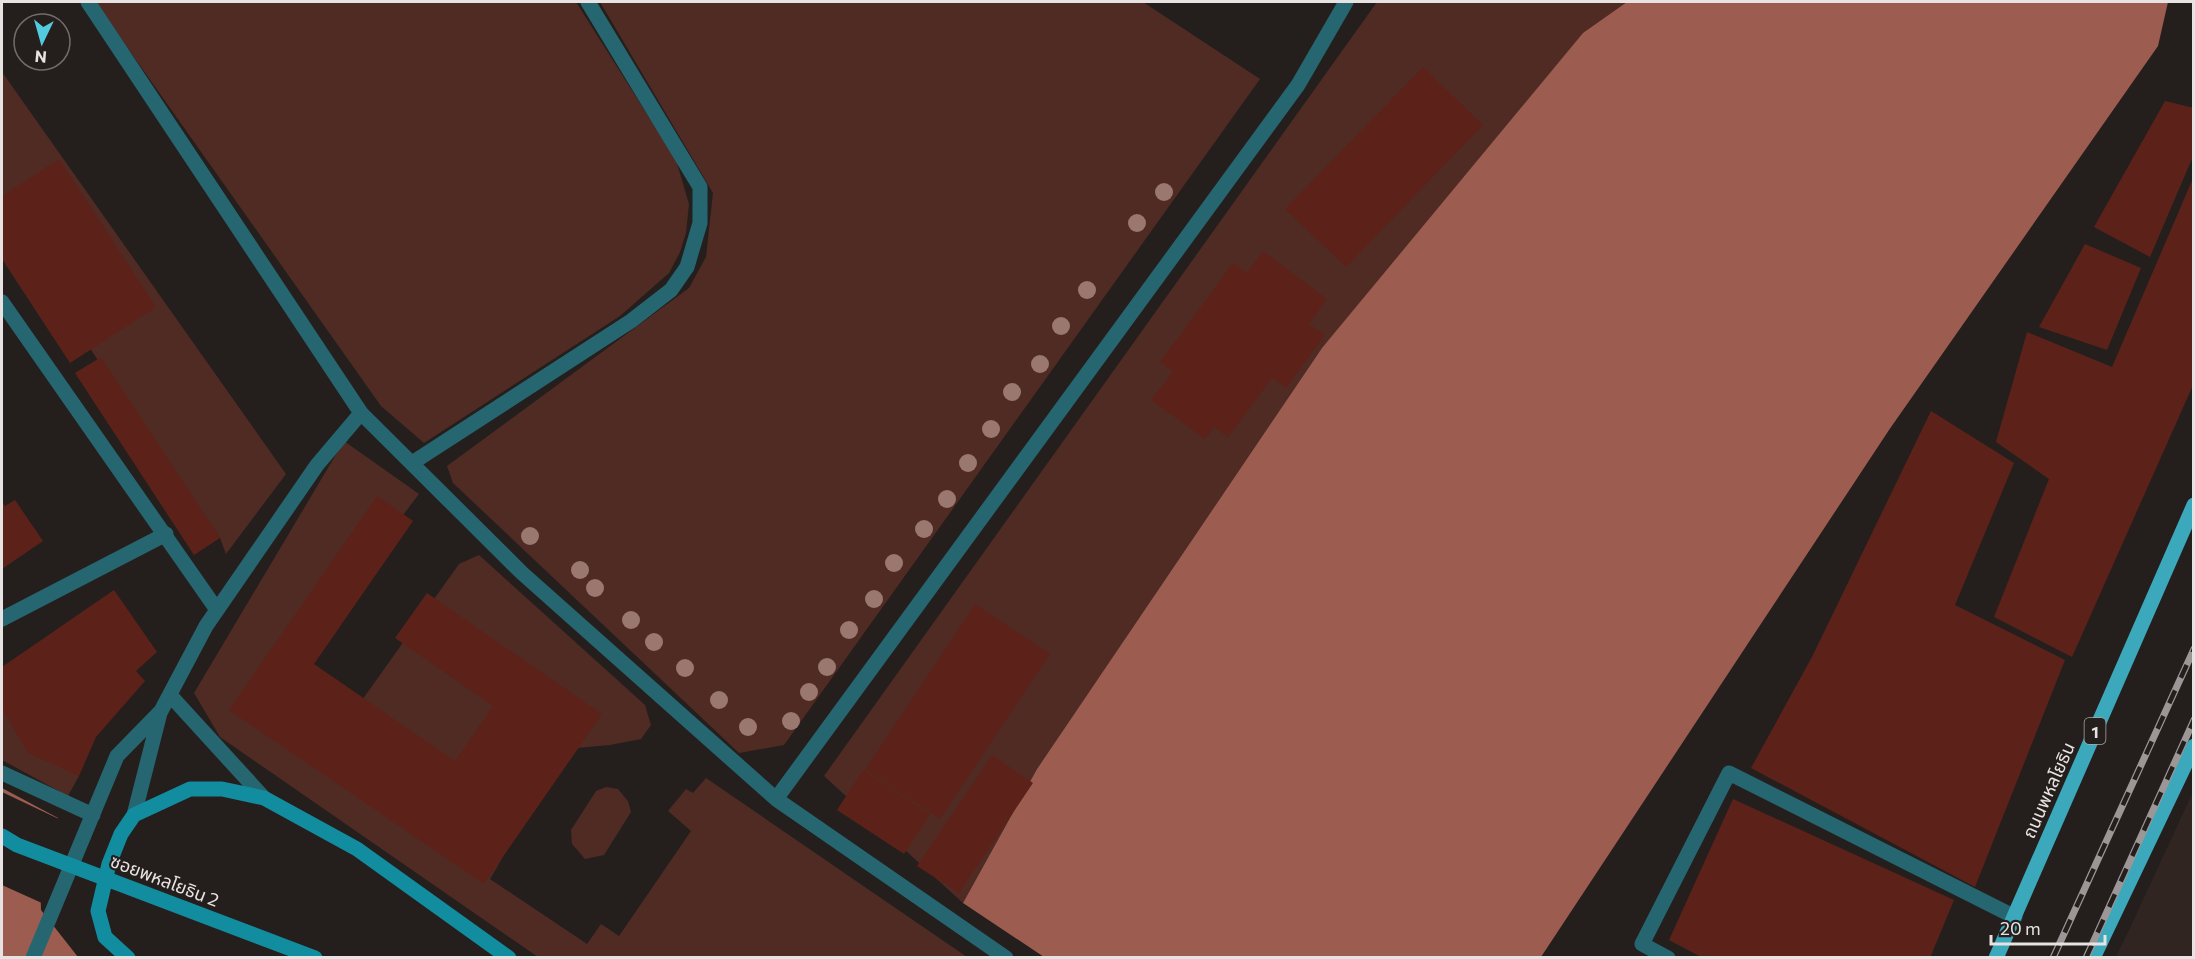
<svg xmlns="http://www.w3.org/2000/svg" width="2195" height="959" font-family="Commissioner,'Noto Sans Thai',sans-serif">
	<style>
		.built { fill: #312522 }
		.green { fill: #4f2b24 }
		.water { fill: #9c5c50 }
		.pier { fill: #241f1d }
		.building { fill: #5c2219 }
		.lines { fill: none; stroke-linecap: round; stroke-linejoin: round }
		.lane { stroke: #266671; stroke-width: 15 }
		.secondary { stroke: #118d9f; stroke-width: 15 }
		.primary { stroke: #3ca8bb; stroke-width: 15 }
		.rail-casing { stroke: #9c9796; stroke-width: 7 }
		.rail { stroke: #241f1d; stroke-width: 4.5; stroke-dasharray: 14; stroke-linecap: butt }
		.secondary-bridge { stroke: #118d9f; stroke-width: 15 }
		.tree { fill: #9a7870 }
		.labels { text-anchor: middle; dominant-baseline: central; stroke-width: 4.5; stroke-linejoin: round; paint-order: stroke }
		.shield { fill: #241f1d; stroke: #aca8a7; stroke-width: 1.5 }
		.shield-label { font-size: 16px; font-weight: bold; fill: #e7e3e2 }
		.street-label { font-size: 18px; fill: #e7e3e2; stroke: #241f1d }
	</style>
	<rect width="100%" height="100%" fill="#241f1d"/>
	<path class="built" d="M2193,792V957H2116L2130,928Z"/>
	<path class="green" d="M95,2H576L676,160L689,204L686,233L680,252L669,273L620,316L424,443L381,406Z
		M600,2H1143L1260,79L784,745L739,753L453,483L447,466L689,288L706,257L713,193Z
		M1377,2H1632L1322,348L1037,769L963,903L824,776Z
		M2,72L286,474L226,554L220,538L2,220Z
		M344,441L419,494L295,658L355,710L459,564L479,555L645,705L651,725L641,739L610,745L566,749L490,879L587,944L601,924L619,936L691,831L668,811L686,789L693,793L706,778L967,957H538L220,737L194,693Z
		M2,684L79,776L68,796L2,760Z
		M606,787L618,789L628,801L631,812L604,855L585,859L572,844L571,830L596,791Z"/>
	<path class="water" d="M1627,2H2168L2158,46L1889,430L1541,957H1044L963,903L1037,769L1322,348L1583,33Z
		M2,788L58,818L40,875L41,910L78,957H2Z"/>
	<path class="pier" d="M2,792L61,820L43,876L44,904L2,885Z"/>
	<path class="building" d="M1423,67L1483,125L1346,267L1285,209Z
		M2165,101L2194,108V154L2150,257L2094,227Z
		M59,159L156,307L70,363L2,259V196Z
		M2194,176V383L2072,657L1994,617L2049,479L1996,442L2027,332L2112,367Z
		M2085,244L2141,268L2107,350L2039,327Z
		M1263,251L1327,299L1309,324L1325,335L1286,388L1272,378L1228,437L1214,427L1205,439L1151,400L1173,372L1160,362L1233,263L1247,273Z
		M101,357L220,538L194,555L75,373Z
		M1931,411L2014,463L1955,605L2065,660L1975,887L1751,768L1812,657Z
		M377,496L413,521L314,664L455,761L493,706L395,638L427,593L602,714L484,884L229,710Z
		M15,500L43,541L2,569V501L5,506Z
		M114,590L157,652L136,671L145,681L96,737L79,776L28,753L2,709V667Z
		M975,604L1050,654L940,819L865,770Z
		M992,755L1033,783L959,893L917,866Z
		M863,770L930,814L904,854L837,810Z
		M1733,799L1954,900L1930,958H1703L1669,940Z"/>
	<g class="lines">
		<path class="lane" d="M88,2L361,413L522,573L776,799L1006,958
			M2,302L217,610
			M412,463L631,321L671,290L687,267L700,223V187L588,2
			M2,619L166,534
			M170,695L264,798
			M2,773L93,815
			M776,799L1298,85L1346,2
			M134,815L160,713
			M33,958L117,756L161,711L206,626L317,465L361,413
			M1668,958L1642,944L1729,773L2015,917"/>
		<path class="secondary" d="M128,958L105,937L98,911L109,864L121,834L134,815L190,789H222L264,798L357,849L509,958"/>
		<path class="primary" d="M1996,958L2194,505
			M2093,958L2194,746"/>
		<defs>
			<path id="rail" d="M2053,958L2194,649
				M2086,958L2194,720"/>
		</defs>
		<use href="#rail" class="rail-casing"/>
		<use href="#rail" class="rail"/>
		<path class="secondary-bridge" d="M2,836L17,845L315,958"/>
	</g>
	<g class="tree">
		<circle cx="1164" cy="192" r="9"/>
		<circle cx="1137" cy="223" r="9"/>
		<circle cx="1087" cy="290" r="9"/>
		<circle cx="1061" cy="326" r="9"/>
		<circle cx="1040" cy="364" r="9"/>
		<circle cx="1012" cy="392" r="9"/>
		<circle cx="991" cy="429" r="9"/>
		<circle cx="968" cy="463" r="9"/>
		<circle cx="947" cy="499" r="9"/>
		<circle cx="924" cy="529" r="9"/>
		<circle cx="530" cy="536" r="9"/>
		<circle cx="894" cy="563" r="9"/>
		<circle cx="580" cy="570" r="9"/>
		<circle cx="595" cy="588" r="9"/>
		<circle cx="874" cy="599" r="9"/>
		<circle cx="631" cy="620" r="9"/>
		<circle cx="849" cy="630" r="9"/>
		<circle cx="654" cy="642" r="9"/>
		<circle cx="827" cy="667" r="9"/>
		<circle cx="685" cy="668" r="9"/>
		<circle cx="809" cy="692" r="9"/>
		<circle cx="719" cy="700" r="9"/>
		<circle cx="791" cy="721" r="9"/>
		<circle cx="748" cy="727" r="9"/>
	</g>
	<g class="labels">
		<rect class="shield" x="2084.5" y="718" width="21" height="26" rx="4.5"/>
		<g class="shield-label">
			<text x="2095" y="731">1</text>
		</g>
		<g class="street-label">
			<text transform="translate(2048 790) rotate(-66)">ถนนพหลโยธิน</text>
			<text transform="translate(165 880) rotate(21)">ซอยพหลโยธิน 2</text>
		</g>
	</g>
	<rect width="2195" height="959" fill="none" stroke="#e7e3e2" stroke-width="6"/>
	<g transform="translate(42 42) rotate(185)"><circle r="28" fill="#241f1d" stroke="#726d6c" stroke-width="1.5"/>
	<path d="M0-4.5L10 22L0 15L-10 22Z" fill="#54cade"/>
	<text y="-9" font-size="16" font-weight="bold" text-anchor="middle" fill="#e7e3e2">N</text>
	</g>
	<path d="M1991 935v9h114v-9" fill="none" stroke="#e7e3e2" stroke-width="3"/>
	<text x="2000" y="935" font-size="18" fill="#e7e3e2" stroke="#241f1d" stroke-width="4.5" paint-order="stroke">20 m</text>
</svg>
